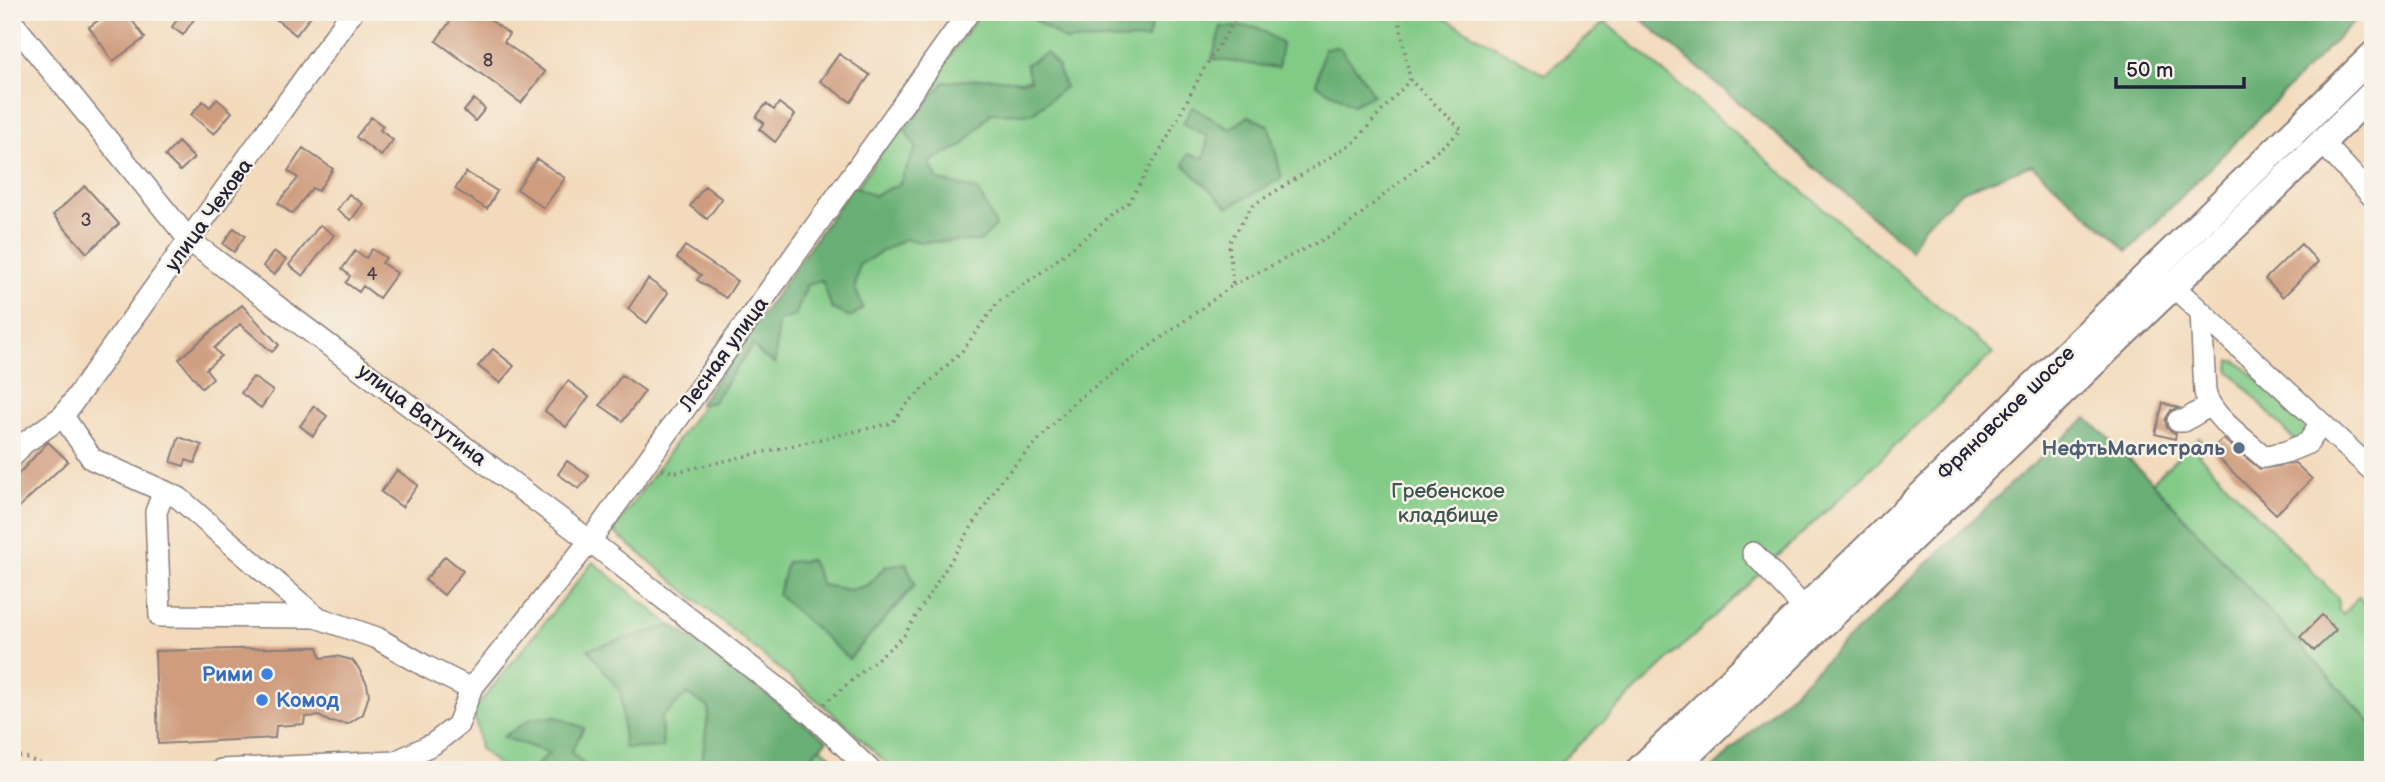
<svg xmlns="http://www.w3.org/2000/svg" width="2385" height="782" font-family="'Balsamiq Sans',sans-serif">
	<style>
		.green { fill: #82cb87; stroke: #527661; stroke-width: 2 }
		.forest { fill: #69af74; stroke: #466858; stroke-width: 2 }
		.building { fill: #cf9c7e }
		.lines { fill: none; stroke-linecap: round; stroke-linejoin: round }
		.minor-casing { stroke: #8a7e7b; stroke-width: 24 }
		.major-casing { stroke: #8a7e7b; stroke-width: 30 }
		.path { stroke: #8a7e7b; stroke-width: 3.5; stroke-dasharray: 2 5; stroke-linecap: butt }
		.minor { stroke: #fff; stroke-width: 21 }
		.major { stroke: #fff; stroke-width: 26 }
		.service-dot { fill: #5c6f8a; stroke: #f7f3e8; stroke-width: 2.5 }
		.shop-dot { fill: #3f7fe0; stroke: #f7f3e8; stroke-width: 2.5 }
		.labels { text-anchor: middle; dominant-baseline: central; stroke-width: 5; stroke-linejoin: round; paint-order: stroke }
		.number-label { font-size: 18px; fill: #4d404c }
		.street-label { font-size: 21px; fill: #22223b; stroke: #f7f3e8 }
		.service-label { font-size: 21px; font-weight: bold; fill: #4e5e75; stroke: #f7f3e8; text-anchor: end }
		.park-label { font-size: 21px; fill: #3f5552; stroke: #f7f3e8 }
		.shop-label { font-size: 21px; font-weight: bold; fill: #366cbe; stroke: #f7f3e8; text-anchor: end }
	</style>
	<rect width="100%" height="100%" fill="#f7f3e8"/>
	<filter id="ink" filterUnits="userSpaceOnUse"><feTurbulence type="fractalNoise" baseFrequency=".0143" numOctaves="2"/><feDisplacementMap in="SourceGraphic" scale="14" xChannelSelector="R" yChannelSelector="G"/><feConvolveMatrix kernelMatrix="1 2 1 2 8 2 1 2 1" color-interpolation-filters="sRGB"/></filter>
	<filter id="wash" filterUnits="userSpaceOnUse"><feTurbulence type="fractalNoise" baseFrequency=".00686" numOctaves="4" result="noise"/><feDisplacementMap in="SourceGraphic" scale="28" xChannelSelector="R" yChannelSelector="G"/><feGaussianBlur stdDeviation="1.57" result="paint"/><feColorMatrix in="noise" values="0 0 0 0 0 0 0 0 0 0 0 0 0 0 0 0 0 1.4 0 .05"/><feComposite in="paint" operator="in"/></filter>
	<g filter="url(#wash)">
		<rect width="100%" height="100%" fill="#f3dabb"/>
		<path class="green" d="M981,12H1433L1545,74L1605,22L1993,353L1552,770H893L842,721L613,531Z
			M2230,361H2237L2309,425L2308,438L2295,441L2229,370Z
			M2199,437L2207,445L2198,454L2338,598V610L2343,614L2359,596L2368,611L2373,607V725L2152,482Z
			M593,562L848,770H504L480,749L474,710Z"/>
		<path class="forest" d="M1027,12H1151L1153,17L1148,39L1066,41L1027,15Z
			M1633,12H2363L2128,251L2032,165L1962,191L1924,226L1911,250Z
			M1221,27H1257L1282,44L1278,68L1212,59Z
			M1339,47L1359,72L1373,95L1353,105L1316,84L1324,48Z
			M1047,53L1058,67L1065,87L1032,114L991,113L962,146L929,162L938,180L978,190L996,226L981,241L921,242L904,239L859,265L855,288L863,308L851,317L832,309L822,280L807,285L795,316L778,321L775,364L761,355L753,345L712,403L699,404L853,185L874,196L899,184L916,148L905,130L944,82L990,78L1020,81L1030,80L1026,64Z
			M1192,107L1230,129L1249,116L1269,126L1282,178L1228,207L1184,165L1188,154L1204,158L1208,137L1183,123Z
			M2087,418L2152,482L2373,725V770H1711L2015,480Z
			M811,560L822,585L850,590L868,585L886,566L906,563L915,585L849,659L778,595L787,562Z
			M673,625L827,740L798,770H710L702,760L709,708L687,694L661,718L663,748H624L621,693L588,649Z
			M556,717L584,728L571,752L590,770H541L536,766L549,753L503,737L532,718Z"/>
		<g id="blocks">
			<path class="building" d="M110,12H126L145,38L113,61L89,27Z
				M182,12H199L183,35L172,27Z
				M267,12H314L296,35Z
				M457,12H480L509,34L504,42L545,72L521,103L436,41Z
				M839,54L870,75L851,102L820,81Z
				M217,99L232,112L214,134L191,115L203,101L210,107Z
				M474,99L485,109L475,121L464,111Z
				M779,103L795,115L775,142L759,129L764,123L756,117L766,104L774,110Z
				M371,117L383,126L380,130L393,140L381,156L356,137Z
				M178,142L194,158L180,171L165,156Z
				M303,148L333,169L318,191L312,188L292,214L278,203L298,178L288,171Z
				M537,159L565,178L544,208L517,189Z
				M466,172L497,191L487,209L455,189Z
				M85,186L119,224L87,253L53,215Z
				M705,186L722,199L707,219L690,206Z
				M349,194L363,204L351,220L337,210Z
				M320,225L334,235L303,276L289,265Z
				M234,228L245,236L234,252L223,244Z
				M2301,244L2318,262L2283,297L2265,279Z
				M685,246L737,281L726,298L697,280L701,275L677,258Z
				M372,249L386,258L382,263L397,273L379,298L363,286L359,292L346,283L350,276L342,269L355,251L366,258Z
				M274,251L286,260L274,275L263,266Z
				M648,279L668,293L647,323L628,309Z
				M242,305L279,345L272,352L240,324L214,348L221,356L206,369L213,378L202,388L179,359Z
				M493,349L514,366L500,383L478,366Z
				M622,375L645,391L623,421L600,405Z
				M253,377L273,391L261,408L241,393Z
				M568,381L589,397L566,427L545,411Z
				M2163,403L2179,408L2171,410L2165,420L2167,428L2176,434L2175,439L2155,434Z
				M314,406L327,416L313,436L300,426Z
				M179,437L202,445L195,463L186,460L184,466L171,462Z
				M2223,439L2260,469L2295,463L2312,479L2276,514L2210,450Z
				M48,442L68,461L12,514V481Z
				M567,461L589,476L579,489L558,474Z
				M397,470L418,485L402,507L381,492Z
				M445,556L463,571L444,595L425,580Z
				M2322,615L2336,630L2314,651L2300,637Z
				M318,647L321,658L336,656L352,660L358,667L367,684L369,695L363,714L348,724L330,722L319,716L305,717L304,724L276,726L275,738L158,744L155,651Z"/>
		</g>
	</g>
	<g filter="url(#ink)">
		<use href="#blocks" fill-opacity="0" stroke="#8a7e7b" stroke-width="2"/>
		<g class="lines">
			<defs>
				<path id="minor" d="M12,22L190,241L590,541L811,714L870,770
					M2322,142L2373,197
					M2174,287L2373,471
					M2201,312L2205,392C2210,416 2246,440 2264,457L2286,452L2308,443L2321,424
					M63,416L92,459L179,498L316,617L377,638L427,667L471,689
					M2178,421H2184L2210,405
					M12,457L23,444L63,416L352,12
					M164,491L156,512L160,616L316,617
					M1753,553L1804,608
					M221,770L395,762L433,744L458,725L471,689L590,541L969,12"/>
				<path id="major" d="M1639,770L2373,55
					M1672,770L2373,93"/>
			</defs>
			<use href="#minor" class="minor-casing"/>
			<use href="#major" class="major-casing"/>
			<path class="path" d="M1233,285L1342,230L1462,130L1410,80
				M662,470L676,472L892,423L905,406L963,350L998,302L1043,271L1129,202L1167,139L1202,72L1240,12
				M824,704L903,637L1001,480L1075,401L1233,285L1229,243L1252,206L1354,142L1410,80L1399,19L1400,12
				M12,755L25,757L55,770
				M815,770L829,757"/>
			<use href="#minor" class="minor"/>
			<use href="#major" class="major"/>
		</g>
	</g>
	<circle class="service-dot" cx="2239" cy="448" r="7"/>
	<g class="shop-dot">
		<circle cx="267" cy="674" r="7"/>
		<circle cx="262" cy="700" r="7"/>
	</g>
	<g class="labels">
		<g class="number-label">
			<text x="488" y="60">8</text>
			<text x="86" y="220">3</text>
			<text x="372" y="274">4</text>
		</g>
		<g class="street-label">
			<text transform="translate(209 215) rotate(-54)">улица Чехова</text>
			<text transform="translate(724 354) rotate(-54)">Лесная улица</text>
			<text transform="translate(2006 413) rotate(-44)">Фряновское шоссе</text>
			<text transform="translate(422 415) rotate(37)">улица Ватутина</text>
		</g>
		<g class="service-label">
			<text x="2225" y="448">НефтьМагистраль</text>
		</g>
		<g class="park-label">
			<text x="1448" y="491">Гребенское<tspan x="1448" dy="24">кладбище</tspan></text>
		</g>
		<g class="shop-label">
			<text x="253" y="674">Рими</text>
			<text x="276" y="700" text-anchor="start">Комод</text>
		</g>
	</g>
	<rect width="2385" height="782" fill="none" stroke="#f7f3e8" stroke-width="42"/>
	<path d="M2116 77v10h128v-10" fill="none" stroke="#22223b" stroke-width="3.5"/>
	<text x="2126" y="77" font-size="21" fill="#22223b" stroke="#f7f3e8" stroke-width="5" paint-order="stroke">50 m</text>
</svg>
